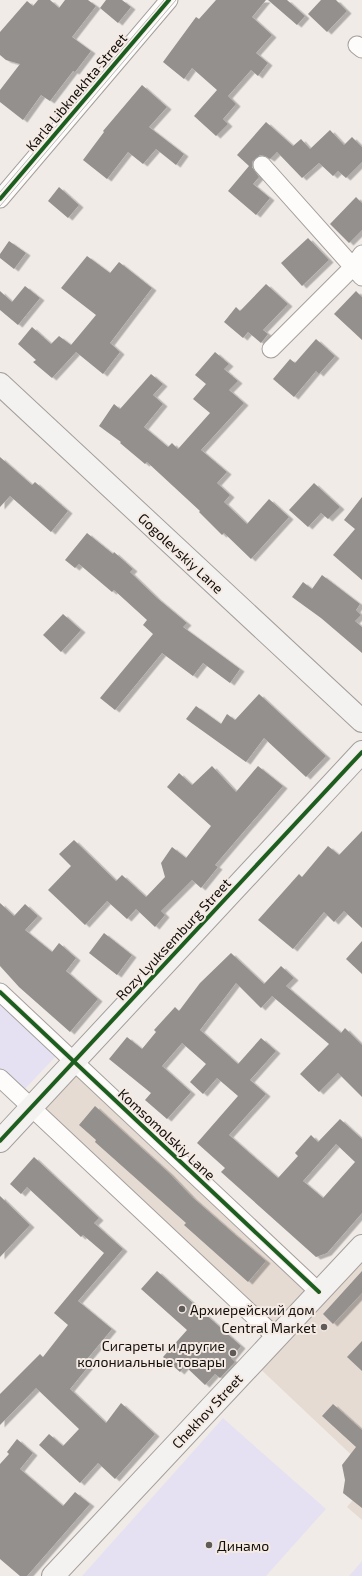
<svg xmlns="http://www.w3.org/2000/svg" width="362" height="1576" font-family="'Exo 2',sans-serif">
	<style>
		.built { fill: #e6dbd3 }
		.green { fill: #e6e1f2 }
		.building { fill: #94908d; fill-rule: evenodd; filter: url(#shadow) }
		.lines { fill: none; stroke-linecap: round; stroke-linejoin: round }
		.street-casing { stroke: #a39f9c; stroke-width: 19 }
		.secondary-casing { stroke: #a39f9c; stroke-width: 24 }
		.street { stroke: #fdfcfb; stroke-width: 17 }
		.secondary { stroke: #f4f2f0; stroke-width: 22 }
		.tram { stroke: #bdbbba; stroke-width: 1 }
		.cycleway-casing { stroke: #f4eae3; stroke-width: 6 }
		.cycleway { stroke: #1b5e20; stroke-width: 4 }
		.poi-dot { fill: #5f5b58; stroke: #f4eae3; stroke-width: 1.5 }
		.labels { text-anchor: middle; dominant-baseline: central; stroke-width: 4; stroke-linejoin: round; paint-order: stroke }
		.street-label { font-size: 14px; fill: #110e0b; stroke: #f4eae3 }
		.poi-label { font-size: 14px; fill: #110e0b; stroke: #f4eae3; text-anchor: start }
	</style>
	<defs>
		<filter id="shadow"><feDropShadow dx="4.5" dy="2.5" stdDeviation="0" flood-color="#0004"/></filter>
	</defs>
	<rect width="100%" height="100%" fill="#f0ebe7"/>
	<path class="built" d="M74,1061L319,1292L362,1246V1465L253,1362L276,1337L31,1107Z
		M362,1489V1520L347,1507Z"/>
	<path class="green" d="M0,999L58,1054L22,1092L0,1071Z
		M223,1418L326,1509L266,1576H82Z
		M362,1561V1576H349Z"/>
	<path class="building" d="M38,0H50L59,8L65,0H88L96,6L72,37L91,51L75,72L73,71L50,101L41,95L23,120L0,102V90L20,64L6,60L0,55V32L27,1L33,6Z
		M106,0H122L131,7L118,23L100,8Z
		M216,0H266L252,17L272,35L256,53L268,63L258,76L251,70L228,96L236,104L223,119L228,124L216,136L194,116L217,90L192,68L184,79L163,62L196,17L199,19Z
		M268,0H287L305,16L297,25Z
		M321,0H336L347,11L327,32L308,14Z
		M142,85L167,107L149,127L184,154L176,165L156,149L143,164L128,152L107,179L83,160L104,132L103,131Z
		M266,122L293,146L301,139L310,149L330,130L344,145L352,137L362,147V162L346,178L338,171L333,176L319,163L302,178L277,152L270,159L265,156L260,155L252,162V167L259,177L253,184L270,198L256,215L228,191L249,166L237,155Z
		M59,187L79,205L68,218L48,201Z
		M356,197L362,203V230L349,243L330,224Z
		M308,238L329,260L302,286L281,263Z
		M9,241L26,253L14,269L0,258V254Z
		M87,256L110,273L119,262L152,288L110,343L120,352L103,374L76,352L52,378L33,362L36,360L18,344L32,327L51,344L59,336L71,345L96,315L61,288Z
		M266,284L288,304L263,330L268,334L261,343L248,332L243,338L224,322L236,307L240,311Z
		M25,286L40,298L18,325L0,310V291L12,302Z
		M356,291L362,297V340L334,314Z
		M316,339L335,356L319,374L316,371L294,397L273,379L290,359L295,363Z
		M215,352L229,364L224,369L238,381L229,390L244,403L201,450L227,472L217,483L230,495L224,502L247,524L269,499L289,517L251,559L224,533L222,535L199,512L200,511L147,462L145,464L120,443L121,442L99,426L114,404L120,409L151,374L163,384L153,395L163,404L144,427L168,447L172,443L178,449L210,413L193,399L206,384L195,375Z
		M0,457L32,485L35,482L68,511L51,532L10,496L0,507Z
		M314,483L340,507L328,519L321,513L308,527L289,510Z
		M362,497V580L333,555L355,529L344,520Z
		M87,533L113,554L114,552L133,569L130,572L157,598L187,623L183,627L240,669L230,683L203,663L193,676L162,653L115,710L100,698L153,634L143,625L147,620L114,590L112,592L79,564L75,568L65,560Z
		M322,575L360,604L356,610L361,615L355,621L362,627V653L321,618L292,597L303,582L312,589Z
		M63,614L81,630L61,652L43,635Z
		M259,694L326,756L306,777L264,738L246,762L186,719L196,706L221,724L227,714L235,720Z
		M212,766L236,792L258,766L283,786L215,865L218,867L201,888L192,880L161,911L165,915L155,927L136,909L127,919L107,901L85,925L48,890L71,866L59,854L74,840L116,881L122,875L146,897L165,877L161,863L172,847L186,858L211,826L167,787L179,773L192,785Z
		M362,831V928L344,911L334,922L324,912L293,949L258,920L299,874L302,877L328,846L339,855Z
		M0,903L14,916L25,904L38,916L25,930L52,952L59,943L76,958L66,971L98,999L70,1032L19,987L0,966Z
		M104,933L132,955L117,975L89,953Z
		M362,941V974L346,959Z
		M231,953L264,984L281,966L294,978L286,986L341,1033L345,1028L362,1045V1097L338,1073L319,1092L300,1074L329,1044L272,996L261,1008L236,983L200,1030L238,1064L261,1038L276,1051L250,1080L266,1094L229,1135L278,1178L298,1156L295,1153L311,1135L318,1142L340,1119L362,1139V1213L327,1253L316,1257L221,1172L225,1168L197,1143L238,1096L217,1078L203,1094L190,1082L206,1064L182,1043L162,1066L191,1092L167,1119L145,1100L151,1093L109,1059L127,1037L142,1049L156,1032L154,1030L175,1007L179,1011L200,983ZM336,1144L355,1162L323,1198L303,1181Z
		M95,1106L169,1173L192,1197L233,1233L266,1261L248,1282L184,1225L186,1223L95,1142L96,1140L79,1125Z
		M34,1157L99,1218L94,1223L123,1249L78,1301L112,1329L87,1359L92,1362L70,1389L106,1423L121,1403L155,1434L115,1479L98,1463L80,1483L39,1445L49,1434L63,1446L79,1429L36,1388L0,1425V1394L40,1354L43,1357L68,1325L54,1313L104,1253L83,1235L81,1237L27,1187L21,1194L10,1184Z
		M0,1196L30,1225L0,1257Z
		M157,1271L241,1346L231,1358L235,1362L220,1378L215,1374L205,1385L185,1366L180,1372L163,1357L187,1330L141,1289Z
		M362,1271V1293L333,1324L323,1314Z
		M362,1341V1371L347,1357Z
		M333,1404L362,1430V1508L343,1493L345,1480L342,1465L356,1447L322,1416Z
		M17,1439L33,1453L20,1469L63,1506L75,1492L90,1504L27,1576H20L0,1559V1464L9,1454L7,1452Z"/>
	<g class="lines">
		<defs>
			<path id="street" d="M357,45L362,49
				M262,165L362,277
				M0,199L169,0
				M271,349L352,268L362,254
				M0,992L319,1292
				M0,1078L276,1337"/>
			<path id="secondary" d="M0,384L362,721
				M0,1141L362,752
				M53,1576L362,1246"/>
		</defs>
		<use href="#street" class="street-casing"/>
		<use href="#secondary" class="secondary-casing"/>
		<use href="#street" class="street"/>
		<use href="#secondary" class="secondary"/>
		<path class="tram" d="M0,192L164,0
			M0,206L176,0"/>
		<defs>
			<path id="cycleway" d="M0,199L169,0
				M0,992L319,1292
				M0,1141L362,752"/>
		</defs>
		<use href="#cycleway" class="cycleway-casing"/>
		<use href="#cycleway" class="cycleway"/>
	</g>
	<g class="poi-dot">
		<circle cx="182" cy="1309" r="4"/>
		<circle cx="324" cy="1327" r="4"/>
		<circle cx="233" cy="1353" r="4"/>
		<circle cx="209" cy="1545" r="4"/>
	</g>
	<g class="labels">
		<g class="street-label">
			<text transform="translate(76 92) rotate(-50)">Karla Libknekhta Street</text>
			<text transform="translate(181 553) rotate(43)">Gogolevskiy Lane</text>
			<text transform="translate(173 939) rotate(-47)">Rozy Lyuksemburg Street</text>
			<text transform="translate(167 1134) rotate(43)">Komsomolskiy Lane</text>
			<text transform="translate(207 1411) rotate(-47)">Chekhov Street</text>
		</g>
		<g class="poi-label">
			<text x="190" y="1309">Архиерейский дом</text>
			<text x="316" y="1327" text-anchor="end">Central Market</text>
			<text x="225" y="1345" text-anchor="end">Сигареты и другие<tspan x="225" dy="16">колониальные товары</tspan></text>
			<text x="217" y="1545">Динамо</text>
		</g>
	</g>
</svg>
